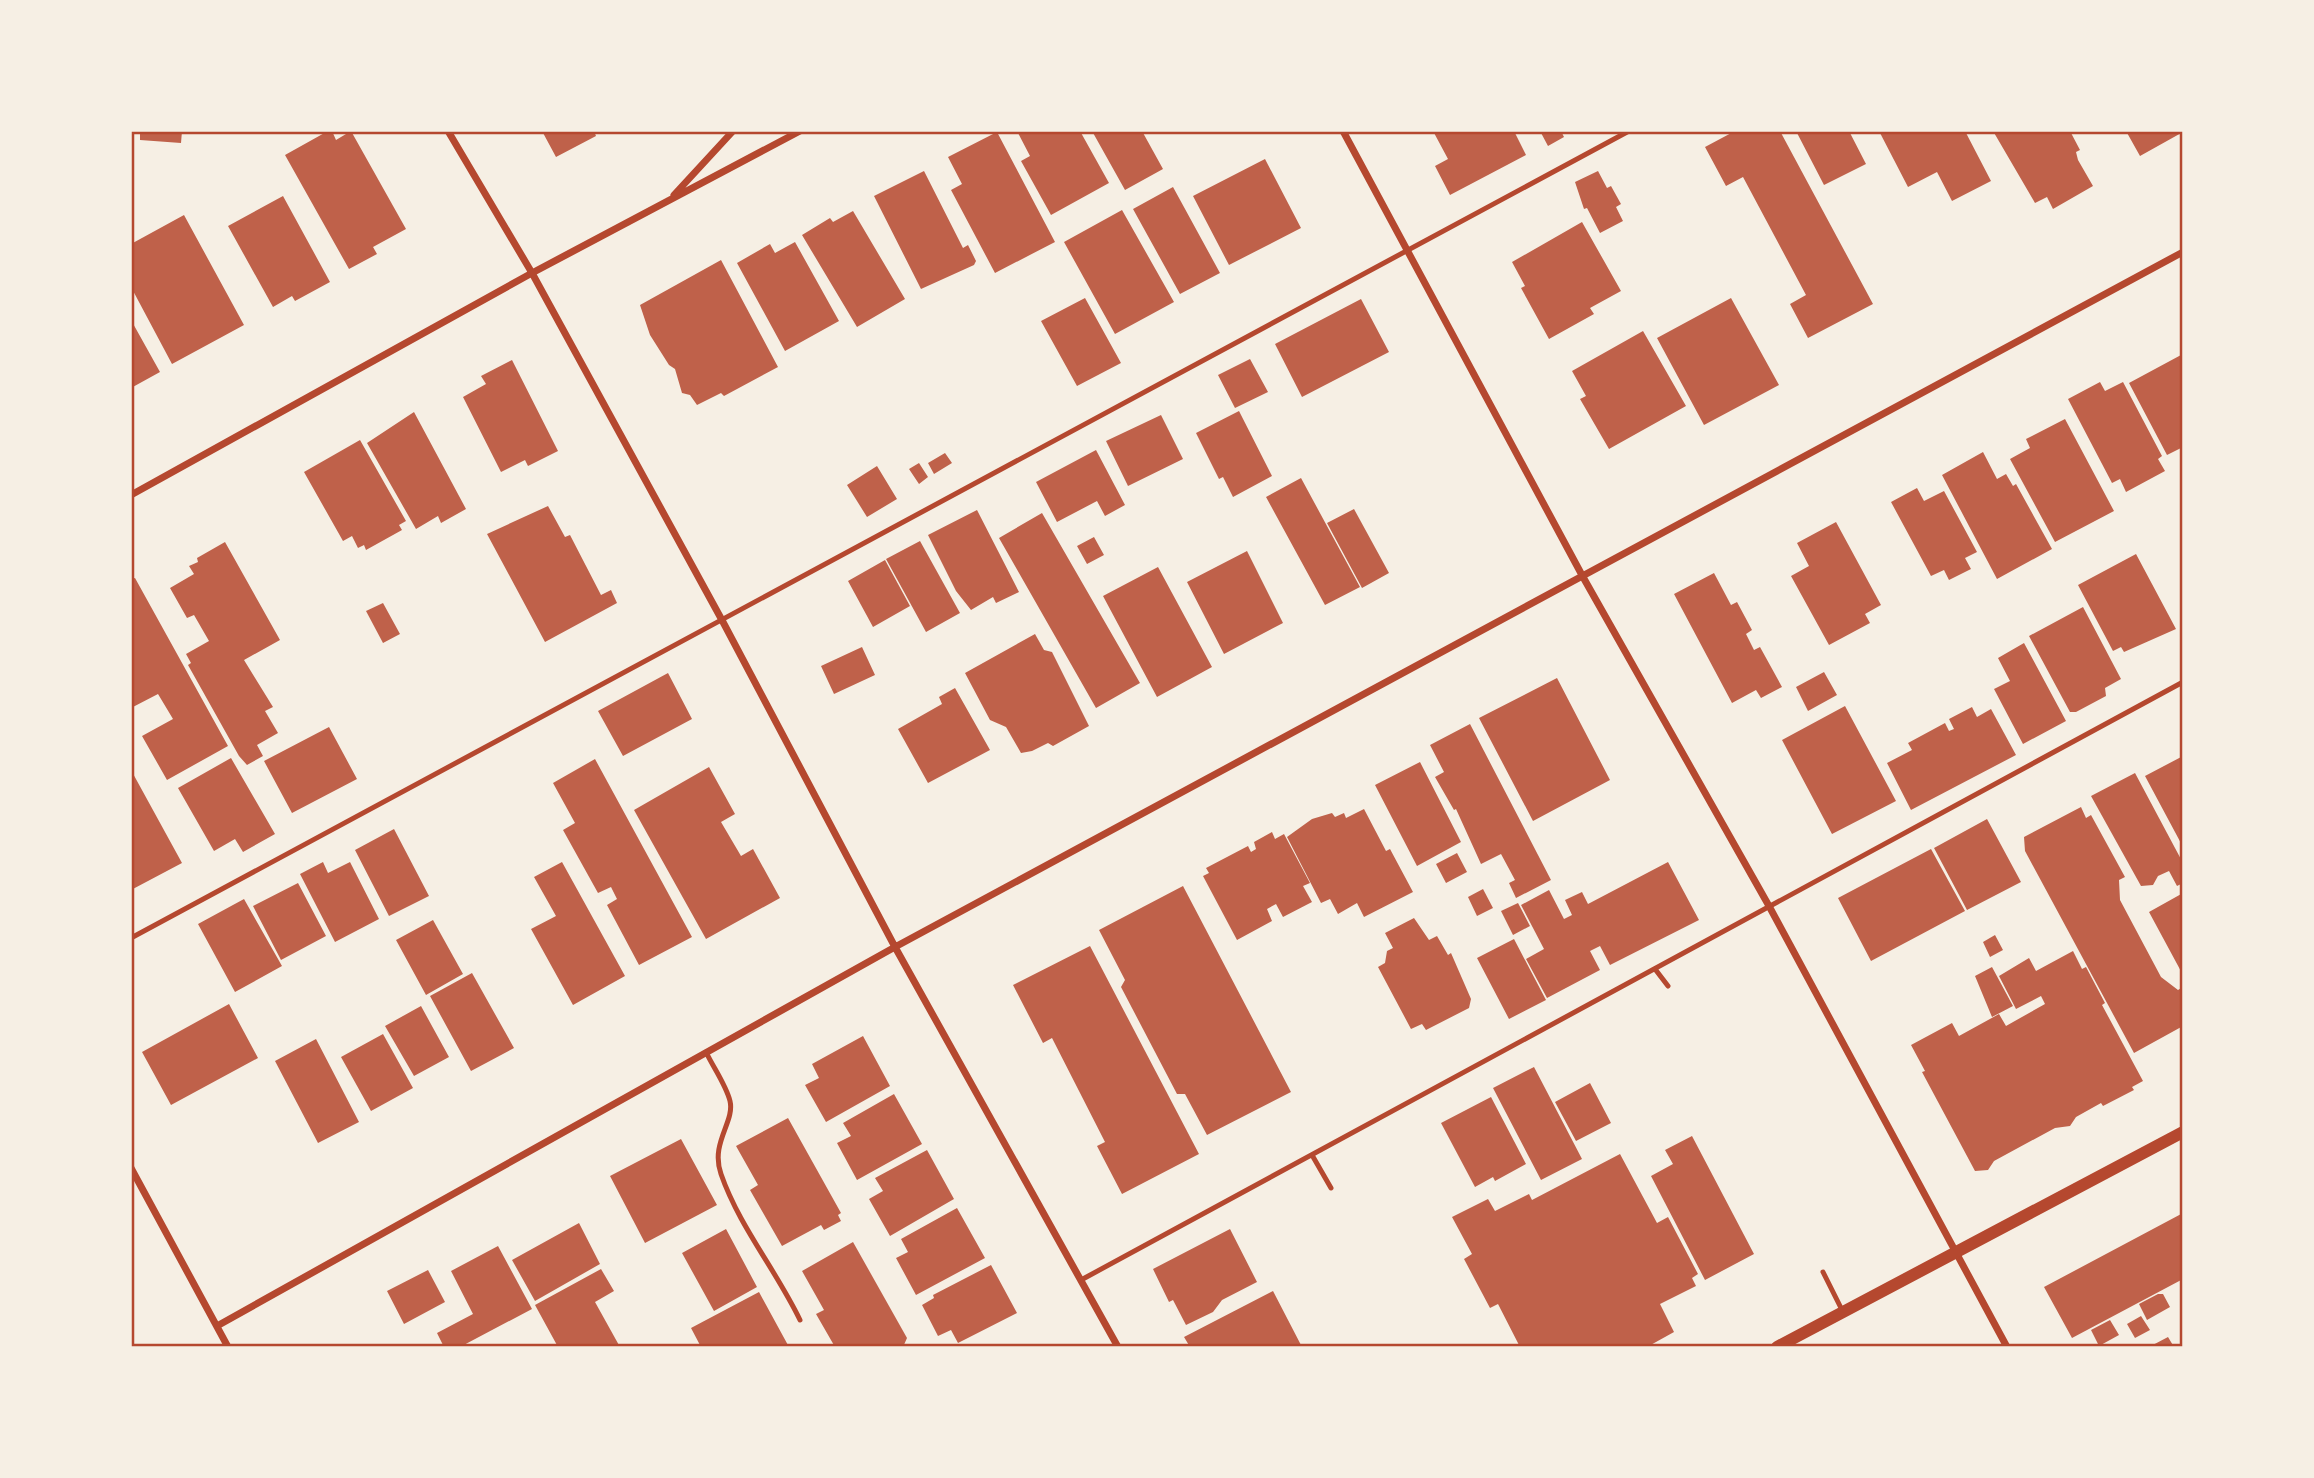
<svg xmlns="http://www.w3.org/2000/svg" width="2314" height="1478" font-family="Jost,sans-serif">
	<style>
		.building { fill: #bf614a }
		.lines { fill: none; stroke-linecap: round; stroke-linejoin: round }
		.service { stroke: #b5482f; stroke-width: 5 }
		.minor { stroke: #b5482f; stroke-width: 7 }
		.tertiary { stroke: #b5482f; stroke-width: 12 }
		.neatline { fill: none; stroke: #b5482f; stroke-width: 2.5 }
	</style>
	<rect width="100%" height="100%" fill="#f6efe4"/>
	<path class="building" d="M140,131H182L181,143L140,140Z
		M328,131H332L336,140L351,131L406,229L373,247L377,254L349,269L285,155Z
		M542,131H594L596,136L556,157Z
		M1017,131H1080L1109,183L1051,215L1021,161L1030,156Z
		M1092,131H1142L1163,169L1125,190Z
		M1433,131H1514L1526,155L1450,195L1435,166L1448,159Z
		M1540,131H1561L1564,137L1548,146Z
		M1735,131H1780L1873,304L1808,338L1790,304L1806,295L1743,177L1726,186L1705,147Z
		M1796,131H1849L1866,164L1824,185Z
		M1879,131H1965L1991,181L1952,201L1937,172L1908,187Z
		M1993,131H2070L2080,150L2076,152L2078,160L2093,186L2053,209L2047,197L2035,203Z
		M2126,131H2183V132L2140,156Z
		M997,132L1055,242L995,273L951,190L962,184L948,157Z
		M1265,159L1301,228L1229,265L1193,196Z
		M924,171L963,248L968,245L976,261L974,265L921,289L874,196Z
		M1598,171L1607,188L1611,186L1621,204L1616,207L1623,221L1600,233L1587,208L1584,209L1575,182Z
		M1173,187L1220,273L1180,294L1133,209Z
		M283,196L330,282L295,301L292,296L273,307L228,226Z
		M1122,210L1174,302L1115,334L1064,242Z
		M853,211L905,299L857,327L802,235L830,218L833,222Z
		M184,215L244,325L172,364L131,287V244Z
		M1582,222L1621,291L1590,308L1594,314L1549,339L1521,288L1525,286L1512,262Z
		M795,242L839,321L785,351L737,263L770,244L775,253Z
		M721,260L778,367L724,396L721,393L697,405L690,395L682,393L675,369L669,365L650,335L640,305Z
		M1085,298L1121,363L1077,386L1041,321Z
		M1731,298L1779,385L1704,425L1657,338Z
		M1361,299L1389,352L1302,397L1275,344Z
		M131,320L160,372L131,388Z
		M1643,331L1686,406L1609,449L1580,399L1586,396L1572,371Z
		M2181,355L2183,447L2167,455L2129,383Z
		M1250,359L1268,392L1235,408L1218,375Z
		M512,360L558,451L528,466L525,460L501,472L463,397L486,384L481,376Z
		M2100,382L2105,391L2123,382L2162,456L2158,459L2165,471L2126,492L2120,479L2112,483L2068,399Z
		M1239,411L1272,476L1233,497L1223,477L1219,479L1196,433Z
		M414,412L466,509L441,523L438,516L416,529L367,443Z
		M1161,415L1183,459L1128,486L1106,441Z
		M2065,419L2114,511L2055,542L2010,459L2030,448L2026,439Z
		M360,440L406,521L399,525L402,530L366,550L364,545L358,548L352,536L343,541L304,472Z
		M1096,450L1125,505L1105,516L1097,501L1057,522L1036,482Z
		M1983,452L1997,479L2006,474L2013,486L2016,484L2052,549L1997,579L1942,475Z
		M945,453L952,463L934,474L928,463Z
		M919,463L928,477L919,484L909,469Z
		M877,466L897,499L867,517L847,485Z
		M1301,478L1360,587L1325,605L1266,497Z
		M1917,488L1924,501L1944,491L1977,552L1965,558L1971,569L1949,580L1944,570L1931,576L1891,502Z
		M548,506L565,537L570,535L601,595L611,590L617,603L545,642L487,534Z
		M1354,509L1389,573L1362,588L1327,523Z
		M977,510L1019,592L996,603L993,597L971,610L956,591L928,535Z
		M1042,513L1140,683L1096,708L999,538Z
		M1836,522L1881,605L1865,614L1870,623L1829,645L1791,576L1809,566L1797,543Z
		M1094,537L1104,555L1087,564L1077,546Z
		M920,541L960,613L926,632L886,559Z
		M225,542L280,640L244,660L273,707L265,711L278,733L257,745L263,756L247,765L239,756L188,665L191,663L186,654L209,641L194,615L187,618L170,588L194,574L189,566L198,562L197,558Z
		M1247,551L1283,623L1224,654L1187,582Z
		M2136,554L2176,629L2124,652L2121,647L2113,651L2078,585Z
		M885,560L910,606L873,627L848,581Z
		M1158,567L1212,667L1157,697L1103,596Z
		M1714,573L1731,605L1737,602L1752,630L1746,634L1754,650L1760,647L1782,687L1761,698L1756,690L1732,703L1674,594Z
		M135,578L228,746L167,780L142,736L173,719L158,694L131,708V579Z
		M383,603L400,634L383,643L366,611Z
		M2083,607L2121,679L2105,688L2106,696L2076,712H2070L2029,636Z
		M1035,634L1044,650L1052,652L1089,726L1053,746L1048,743L1032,751L1021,753L1006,727L990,720L965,673Z
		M2024,643L2066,721L2023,744L1994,689L2010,681L1998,658Z
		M862,647L875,675L834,694L821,666Z
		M1824,672L1837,695L1808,711L1796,687Z
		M668,673L692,719L623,756L598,711Z
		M1557,678L1610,780L1533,821L1479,718Z
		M955,688L990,750L928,783L898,729L942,704L939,697Z
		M1845,706L1896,801L1832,834L1782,740Z
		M1972,707L1977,717L1991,709L2016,755L1911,810L1887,763L1912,750L1908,743L1945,723L1949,731L1954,729L1949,719Z
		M1470,724L1551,880L1516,898L1509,883L1515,880L1501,854L1481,864L1456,809L1454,810L1435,777L1444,772L1430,745Z
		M329,727L357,779L292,813L264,761Z
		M2183,756V847L2145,776Z
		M231,758L275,834L243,852L235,839L214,851L178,788Z
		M595,759L692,937L639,965L607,905L617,899L611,887L598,893L563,830L575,823L553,783Z
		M1420,762L1461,842L1417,866L1375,785Z
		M709,767L735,814L721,822L741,856L753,849L780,898L706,939L634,810Z
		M131,770L182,863L131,890Z
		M2135,773L2183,863V883L2177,886L2169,871L2158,876L2153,885L2141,886L2091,796Z
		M2081,807L2086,818L2091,815L2125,877L2119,880L2120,900L2161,977L2178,990L2183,987V1026L2134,1053L2025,851L2024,837Z
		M1364,809L1386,851L1390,849L1413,892L1364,917L1357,903L1338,914L1330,899L1321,903L1287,837L1312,819L1332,813L1335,817L1344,813L1346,818Z
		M1987,819L2021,882L1967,910L1934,848Z
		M394,829L429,896L389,916L355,850Z
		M1272,832L1275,839L1284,834L1310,883L1303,886L1312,902L1283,917L1276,904L1267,909L1272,921L1237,940L1203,876L1209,873L1206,868L1248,846L1251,852L1256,849L1254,842Z
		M1931,849L1965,911L1871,961L1838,898Z
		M1457,853L1467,872L1446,883L1436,864Z
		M323,862L328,873L350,862L379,919L335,942L300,874Z
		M562,862L625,976L573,1005L531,929L556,916L534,877Z
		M1668,862L1699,920L1610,965L1600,946L1590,951L1600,970L1547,998L1526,959L1544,949L1521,905L1549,890L1564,919L1572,915L1565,900L1582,892L1588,904Z
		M298,883L326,936L281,960L253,906Z
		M1183,886L1291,1092L1207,1135L1185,1094H1177L1121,987L1125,980L1099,930Z
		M1483,889L1493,908L1477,916L1468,897Z
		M2183,893V975L2149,912Z
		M244,899L282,966L235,992L198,924Z
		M1518,903L1530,926L1513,935L1501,911Z
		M1414,918L1429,940L1437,936L1448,955L1451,953L1471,999L1469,1008L1426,1030L1422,1024L1411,1029L1378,967L1385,963L1387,951L1393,948L1385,933Z
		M433,920L463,974L426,995L396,940Z
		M1995,935L2003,950L1990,957L1983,942Z
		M1514,939L1546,1000L1509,1019L1477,958Z
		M1090,946L1199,1154L1122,1194L1097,1146L1105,1142L1052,1038L1043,1043L1013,985Z
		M2073,951L2082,969L2086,967L2105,1003L2102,1005L2143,1081L2132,1087L2134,1090L2103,1106L2101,1103L2076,1117L2070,1126L2055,1128L1994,1161L1988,1170L1975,1171L1922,1072L1925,1071L1911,1045L1952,1023L1959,1036L1999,1014L2006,1026L2045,1004L2041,996L2016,1009L1999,976L2029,958L2036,971Z
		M1992,967L2013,1006L1992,1017L1975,976Z
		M472,973L514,1048L471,1071L430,996Z
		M229,1004L258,1058L171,1105L142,1052Z
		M421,1006L449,1057L414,1076L385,1026Z
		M383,1034L413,1088L371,1111L341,1057Z
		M863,1036L890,1086L826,1122L805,1085L819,1078L812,1064Z
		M316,1039L359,1122L318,1143L275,1061Z
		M1534,1067L1582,1159L1541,1180L1493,1088Z
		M1590,1083L1611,1123L1576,1141L1555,1102Z
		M894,1094L922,1144L857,1180L837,1143L851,1136L843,1123Z
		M1491,1097L1526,1164L1495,1181L1493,1177L1475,1187L1441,1123Z
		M788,1118L841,1213L838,1215L841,1221L824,1230L821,1225L782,1246L750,1190L758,1185L736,1146Z
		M1692,1136L1754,1254L1705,1280L1651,1176L1673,1164L1665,1150Z
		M681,1139L717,1205L645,1243L610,1176Z
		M927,1150L954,1199L890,1236L869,1199L883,1191L875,1178Z
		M1620,1154L1657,1223L1668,1217L1698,1274L1692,1278L1696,1286L1660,1304L1674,1332L1647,1347H1520L1498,1304L1490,1308L1464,1259L1472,1254L1452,1217L1488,1199L1495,1211L1529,1194L1532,1200Z
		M957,1208L985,1258L916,1295L896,1258L908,1252L901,1239Z
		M2183,1213V1279L2072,1338L2044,1287Z
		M579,1223L600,1264L535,1301L512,1260Z
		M726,1229L757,1287L714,1311L682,1253Z
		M1230,1229L1257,1282L1222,1300L1213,1312L1186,1325L1173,1300L1169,1302L1153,1269Z
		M853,1242L907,1338L903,1347H835L816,1314L824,1310L802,1271Z
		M498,1246L532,1309L460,1347H444L437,1333L473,1314L451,1271Z
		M991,1265L1017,1313L958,1343L951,1330L938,1336L922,1305L934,1298L933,1295Z
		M601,1269L614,1291L595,1302L620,1347H558L535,1305Z
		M428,1270L445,1302L404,1324L387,1291Z
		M1273,1291L1302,1347H1190L1184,1337Z
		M759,1292L789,1347H701L691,1328Z
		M2158,1294H2163L2170,1307L2147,1320L2139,1304Z
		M2141,1316L2150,1330L2135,1338L2127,1324Z
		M2110,1320L2119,1335L2099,1346L2091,1330Z
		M2168,1337L2174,1347H2149Z"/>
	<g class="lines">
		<path class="service" d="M131,938L1629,131
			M1655,969L1668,986
			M706,1052C713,1067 726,1085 730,1101C735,1122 710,1143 721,1174C739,1226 776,1270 800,1320
			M1312,1155L1331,1188
			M1823,1272L1842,1310
			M1081,1280L2183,682"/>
		<path class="minor" d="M448,131L532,273L723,622L895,947L1118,1347
			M1343,131L1583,577L1769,906L2007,1347
			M674,195L733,131
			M131,495L532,273L800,131
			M131,1168L228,1347
			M217,1326L895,947L2183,252"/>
		<path class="tertiary" d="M1777,1347L2183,1132"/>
	</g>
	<rect width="2314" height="1478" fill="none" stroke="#f6efe4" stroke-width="266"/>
	<rect x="133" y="133" width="2048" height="1212" class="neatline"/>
</svg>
